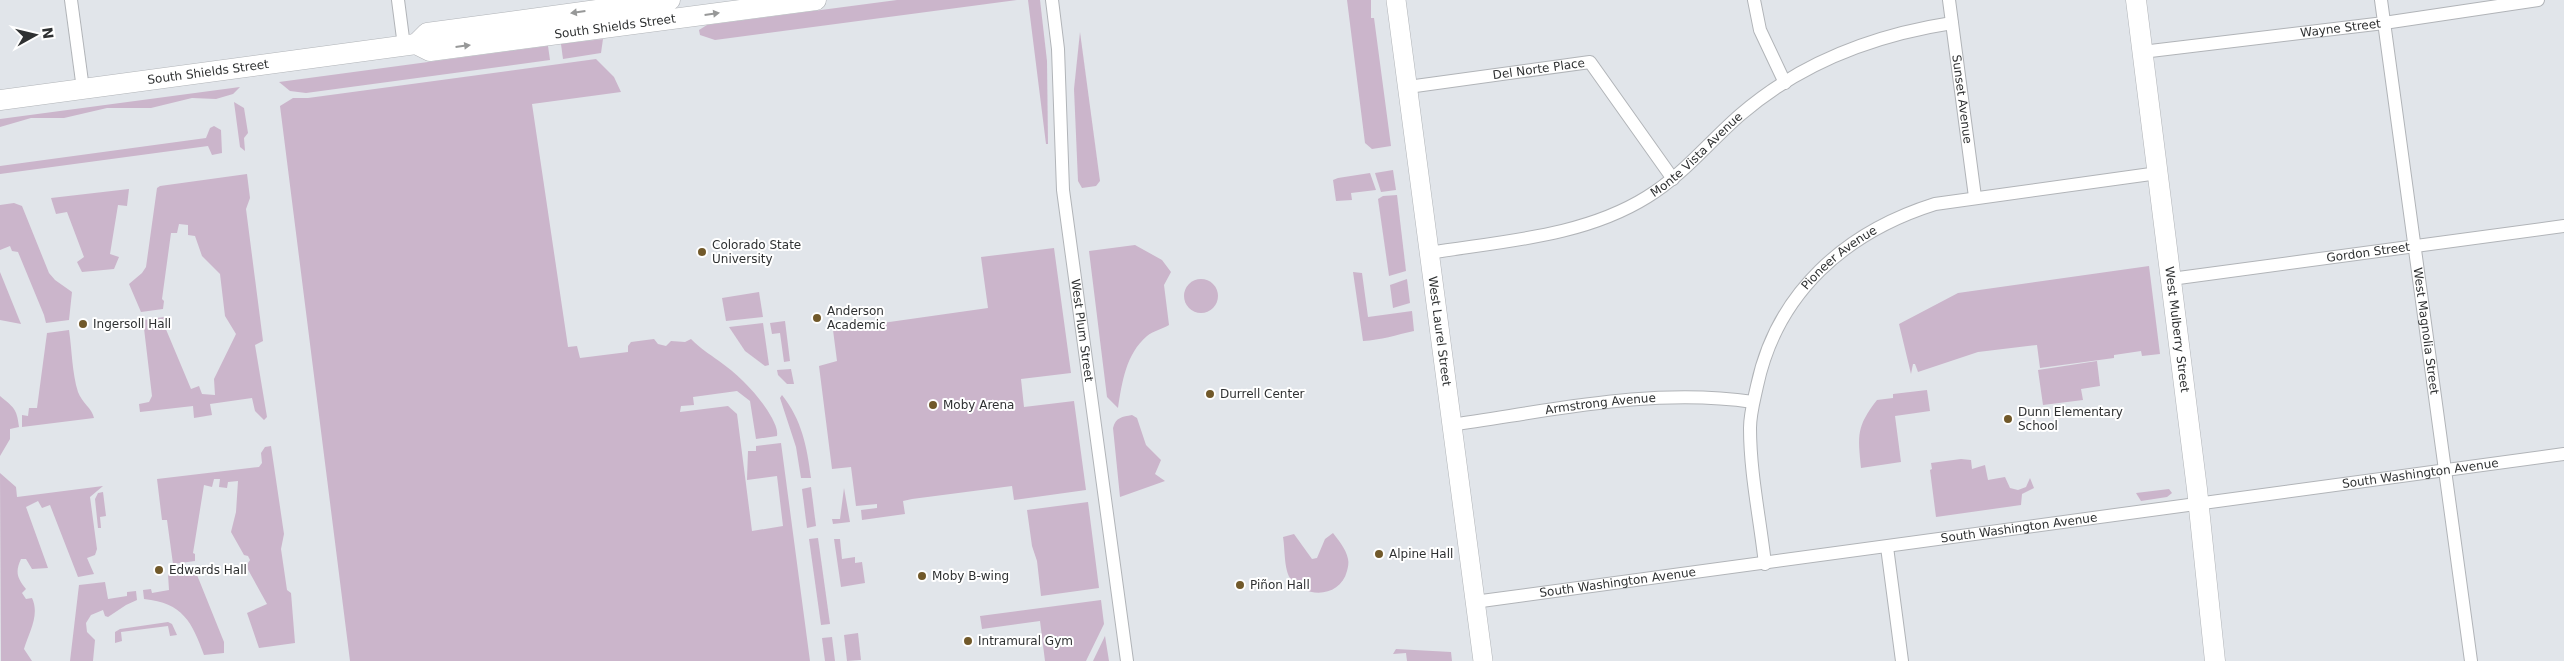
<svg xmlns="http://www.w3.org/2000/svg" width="2564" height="661" font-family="'DejaVu Sans',sans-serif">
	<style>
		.green { fill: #cbb5cb }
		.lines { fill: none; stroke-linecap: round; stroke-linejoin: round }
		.street-casing { stroke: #b1b4b8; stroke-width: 14 }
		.secondary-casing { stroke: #b1b4b8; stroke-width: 20 }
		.primary-casing { stroke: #b1b4b8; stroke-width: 21 }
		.street { stroke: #fff; stroke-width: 12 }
		.secondary { stroke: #fff; stroke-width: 19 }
		.primary { stroke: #fff; stroke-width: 20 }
		.oneway { fill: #979898 }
		.poi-dot { fill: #71592a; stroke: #fff; stroke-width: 2 }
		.labels { text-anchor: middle; stroke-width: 4; stroke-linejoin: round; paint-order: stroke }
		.street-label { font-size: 12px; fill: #2f3132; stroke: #fff }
		.poi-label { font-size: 12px; fill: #2f3132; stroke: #fff; text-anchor: start }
	</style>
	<rect width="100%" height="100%" fill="#e1e5ea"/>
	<g class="green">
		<path d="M897 0H1017L715 40 700 35 699 30 707 25Z"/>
		<path d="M1028 0H1040L1047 61 1048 144H1046Z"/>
		<path d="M1347 0H1371V18H1374L1391 146 1372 149 1365 143Z"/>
		<path d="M1080 32 1100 181 1096 186 1082 188 1078 181 1074 89Z"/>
		<path d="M603 39 601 53 563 59 561 44Z"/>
		<path d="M548 46 550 60 306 93 290 91 279 82Z"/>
		<path d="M596 59 614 77 621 92 532 104 568 347 577 346 580 358 628 352V346L631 342 654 339 658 344 666 346 671 341 685 342 691 339C701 349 708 353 719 361 740 376 759 395 772 418 775 424 778 430 777 436L756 439 750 401 737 391 693 397 694 405 681 406 680 412 728 406 737 414 752 531 783 526 777 476 747 480 748 451H756V446L781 443 810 661H350L280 106 293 98H308Z"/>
		<path d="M240 87 233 94 216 99 192 98 151 108H107L64 118H31L0 127V119Z"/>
		<path d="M234 102 244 108 248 133 244 138 245 151 240 147Z"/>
		<path d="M214 126 221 130 222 153 212 155 208 146 0 174V166L206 138 210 128Z"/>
		<path d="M1393 170 1396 190 1381 192 1375 173Z"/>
		<path d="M1370 173 1376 190 1351 193 1352 200 1336 201 1333 180 1338 178Z"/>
		<path d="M247 174 250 198 246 209 263 341 255 345 267 417 264 420 255 411 252 398 210 404 212 415 194 418 193 406 140 412 139 404 149 402 152 396 143 320 164 317 167 324 165 327 191 389 199 386 202 394 215 395 214 379 236 334 225 316 220 274 202 256 195 236 188 235V225L179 224 177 233H171L162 299 164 301 163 309 141 312 129 284 142 273 146 267 157 188 160 186Z"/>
		<path d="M129 189 127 206 118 205 110 254 119 257 114 269 82 272 77 262 84 257 67 212 56 214 51 198Z"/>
		<path d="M1397 195 1406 271 1389 276 1378 199 1383 196Z"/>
		<path d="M14 203 22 206 49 273 55 280 72 292 69 320 46 323 44 315 18 252 12 251 10 246 0 250V205Z"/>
		<path d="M1135 245 1162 260 1171 272 1164 285 1169 325C1162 329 1153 331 1147 336 1126 354 1122 382 1118 408L1107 397 1089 251Z"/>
		<path d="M1054 248 1071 373 1021 379 1024 407 1074 401 1086 490 1014 500 1012 486 912 499 903 501 905 514 862 520 861 510 877 508V504L856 506 851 467 832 469 819 366 837 361 833 330 988 308 981 257Z"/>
		<path d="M2149 266 2160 354 2142 356 2141 351 2114 355V358L2040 368 2037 345 1978 352 1918 372 1915 364H1913L1911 374 1899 324 1958 293Z"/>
		<path d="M0 272 21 324 0 320Z"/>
		<path d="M1353 272 1362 273 1368 317 1412 311 1414 331C1396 335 1381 340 1363 341Z"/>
		<circle cx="1201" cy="296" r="17"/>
		<path d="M1407 279 1410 303 1393 308 1390 285Z"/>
		<path d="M759 292 763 317 726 321 722 298Z"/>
		<path d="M785 321 790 361 784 362 780 333 772 334 770 323Z"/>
		<path d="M763 323 769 365 765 366 745 351 729 327Z"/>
		<path d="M69 330C72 350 72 373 78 392 82 403 92 408 94 418L22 427V415L28 416 29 408H37L47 333Z"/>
		<path d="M2097 361 2100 386 2081 389 2083 400 2043 405 2038 370Z"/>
		<path d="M791 369 794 384H787L778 375 777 370Z"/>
		<path d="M1927 390 1930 411 1895 416 1901 462 1861 468C1858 435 1856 427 1877 400L1893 398V394Z"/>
		<path d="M782 395C802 420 807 447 811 478H801L796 447 780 398Z"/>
		<path d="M0 396C13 407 17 408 19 427L10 429V439L0 456Z"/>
		<path d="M1132 415 1137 418 1146 445 1161 460 1155 474 1165 481 1120 497 1113 428C1116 417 1122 417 1132 415Z"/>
		<path d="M271 446 284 534 281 549 287 590 291 593 295 643 259 648 247 613 267 604 246 566 250 560 248 556 244 555 231 532 236 512 238 481 228 482 227 488 219 487 220 479H214L212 487 204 485 193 553 195 554V561L173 564 167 520H162L157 479 259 467 262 463 261 453 265 447Z"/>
		<path d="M1961 459 1971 460 1972 469 1985 465 1988 480 2005 477 2010 488 2018 490 2026 487 2030 478 2034 488 2022 494 2021 505 1936 517 1930 470 1932 469 1931 463Z"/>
		<path d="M0 473 16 487 17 497 103 486 90 497 97 549 95 555 87 558 94 574 78 577 50 505 42 508 38 501 26 507 48 568 32 569 26 559H21C15 572 17 578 26 589L22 593 26 599 32 598C40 615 29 632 24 649L32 661H1Z"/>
		<path d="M811 487 816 526 807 528 802 489Z"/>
		<path d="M844 488 850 522 833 524 832 519H840Z"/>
		<path d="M2169 489 2172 493 2167 497 2141 501 2136 493Z"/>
		<path d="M103 492 106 516 100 517 101 528H98L95 499 98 493Z"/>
		<path d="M1088 502 1099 588 1041 596 1037 561 1032 546 1027 510Z"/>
		<path d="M1333 533C1339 541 1346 549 1348 559 1349 563 1348 567 1347 571 1340 598 1305 599 1290 578 1284 569 1285 548 1283 537L1294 534 1312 559 1317 558 1325 539Z"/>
		<path d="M818 538 830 624 821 625 809 539Z"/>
		<path d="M834 539H840L842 559 855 557V563L862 562 865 583 841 587Z"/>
		<path d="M195 570 224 642V653L204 655C192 622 183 603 144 599L143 590 151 589 152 593 169 590 168 574Z"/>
		<path d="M105 582 108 599 127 596V592L136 591 137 600 126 605 108 617 105 616 103 610 91 615 86 623 87 632 95 640 93 661H70L79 585Z"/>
		<path d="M1101 600 1104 624 1086 661H1045L1040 621 982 629 980 616Z"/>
		<path d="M168 622 172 624 177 635 170 636 168 626 121 632 122 641 115 643V632L120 629Z"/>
		<path d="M858 633 861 660 847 661 844 635Z"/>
		<path d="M1105 636 1109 661H1093Z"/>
		<path d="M832 637 835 661H825L822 638Z"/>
		<path d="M1396 649 1451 652 1452 661H1407L1406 653 1393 654Z"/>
	</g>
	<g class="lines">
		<defs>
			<g id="street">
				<path d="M71 0 83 89"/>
				<path d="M398 0 404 46"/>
				<path id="s1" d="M1052 0 1058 49 1063 190 1127 661"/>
				<path d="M1754 0 1760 30 1785 83"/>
				<path id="s2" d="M1949 0 1975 197"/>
				<path id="s3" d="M2381 0 2471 661"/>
				<path id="s4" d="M2142 52 2384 23 2538 0"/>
				<path id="s5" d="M1408 87 1590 62 1673 179"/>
				<path id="s6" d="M1429 253C1502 241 1583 237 1647 197 1682 176 1709 142 1740 115 1800 63 1874 35 1952 23"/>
				<path id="s7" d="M2171 279 2564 226"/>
				<path id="s8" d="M1450 425C1550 411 1652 387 1753 402"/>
				<path d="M1887 547 1902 661"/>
				<path id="s9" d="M1765 564C1760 519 1750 473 1750 428 1750 414 1754 400 1757 386 1777 292 1846 232 1935 204L2158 173"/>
				<path id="s10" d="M1474 602 2564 454"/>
			</g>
			<g id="secondary">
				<path id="s11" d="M1396 0 1483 661"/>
			</g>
			<g id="primary">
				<path id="s12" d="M2136 0 2197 489 2215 661"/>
				<path d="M416 44 427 33 670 0"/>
				<path id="s13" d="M0 100 416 44 430 51 816 0"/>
			</g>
		</defs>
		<use href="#street" class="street-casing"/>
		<use href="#secondary" class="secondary-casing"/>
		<use href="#primary" class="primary-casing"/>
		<use href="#street" class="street"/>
		<use href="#secondary" class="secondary"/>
		<use href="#primary" class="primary"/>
	</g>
	<defs><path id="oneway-solid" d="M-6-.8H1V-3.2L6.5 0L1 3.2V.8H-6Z" transform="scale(1.25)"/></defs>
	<g class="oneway">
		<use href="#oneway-solid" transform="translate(578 12) rotate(172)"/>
		<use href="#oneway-solid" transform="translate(712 14) rotate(-8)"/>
		<use href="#oneway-solid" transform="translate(463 46) rotate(-7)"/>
	</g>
	<g class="poi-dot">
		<circle cx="702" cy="252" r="5"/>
		<circle cx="817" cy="318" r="5"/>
		<circle cx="83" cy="324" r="5"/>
		<circle cx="1210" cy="394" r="5"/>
		<circle cx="933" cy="405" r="5"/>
		<circle cx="2008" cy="419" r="5"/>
		<circle cx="1379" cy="554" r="5"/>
		<circle cx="159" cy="570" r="5"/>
		<circle cx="922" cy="576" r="5"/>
		<circle cx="1240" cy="585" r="5"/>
		<circle cx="968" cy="641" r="5"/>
	</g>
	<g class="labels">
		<g class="street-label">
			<text dy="4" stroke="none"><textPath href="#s13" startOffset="622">South Shields Street</textPath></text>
			<text dy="4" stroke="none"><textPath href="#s4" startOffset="200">Wayne Street</textPath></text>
			<text dy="4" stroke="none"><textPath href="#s5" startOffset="132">Del Norte Place</textPath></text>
			<text dy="4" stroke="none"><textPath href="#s13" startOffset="210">South Shields Street</textPath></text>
			<text dy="4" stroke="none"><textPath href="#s2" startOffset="100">Sunset Avenue</textPath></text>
			<text dy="4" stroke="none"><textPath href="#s6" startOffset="292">Monte Vista Avenue</textPath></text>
			<text dy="4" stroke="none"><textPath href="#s7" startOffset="199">Gordon Street</textPath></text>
			<text dy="4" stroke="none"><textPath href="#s9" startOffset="336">Pioneer Avenue</textPath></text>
			<text dy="4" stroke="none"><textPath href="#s12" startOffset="332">West Mulberry Street</textPath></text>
			<text dy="4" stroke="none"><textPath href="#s1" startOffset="332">West Plum Street</textPath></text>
			<text dy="4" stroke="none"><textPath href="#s11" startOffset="334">West Laurel Street</textPath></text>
			<text dy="4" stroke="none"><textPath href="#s3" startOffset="334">West Magnolia Street</textPath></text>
			<text dy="4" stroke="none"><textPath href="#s8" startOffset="152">Armstrong Avenue</textPath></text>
			<text dy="4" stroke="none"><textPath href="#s10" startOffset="955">South Washington Avenue</textPath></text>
			<text dy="4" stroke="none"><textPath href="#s10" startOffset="550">South Washington Avenue</textPath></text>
			<text dy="4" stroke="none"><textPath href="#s10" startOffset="145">South Washington Avenue</textPath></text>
		</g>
		<g class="poi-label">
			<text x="712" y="249">Colorado State<tspan x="712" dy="14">University</tspan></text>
			<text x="827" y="315">Anderson<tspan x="827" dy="14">Academic</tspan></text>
			<text x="93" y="328">Ingersoll Hall</text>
			<text x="1220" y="398">Durrell Center</text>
			<text x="943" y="409">Moby Arena</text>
			<text x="2018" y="416">Dunn Elementary<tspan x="2018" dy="14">School</tspan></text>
			<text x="1389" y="558">Alpine Hall</text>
			<text x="169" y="574">Edwards Hall</text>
			<text x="932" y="580">Moby B-wing</text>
			<text x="1250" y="589">Piñon Hall</text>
			<text x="978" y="645">Intramural Gym</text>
		</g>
	</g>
	<g transform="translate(35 35) rotate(82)" stroke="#ffffff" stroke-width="4" paint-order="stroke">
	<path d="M0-4L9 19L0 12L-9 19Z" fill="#2f3132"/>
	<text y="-8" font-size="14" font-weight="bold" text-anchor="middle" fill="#2f3132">N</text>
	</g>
</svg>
